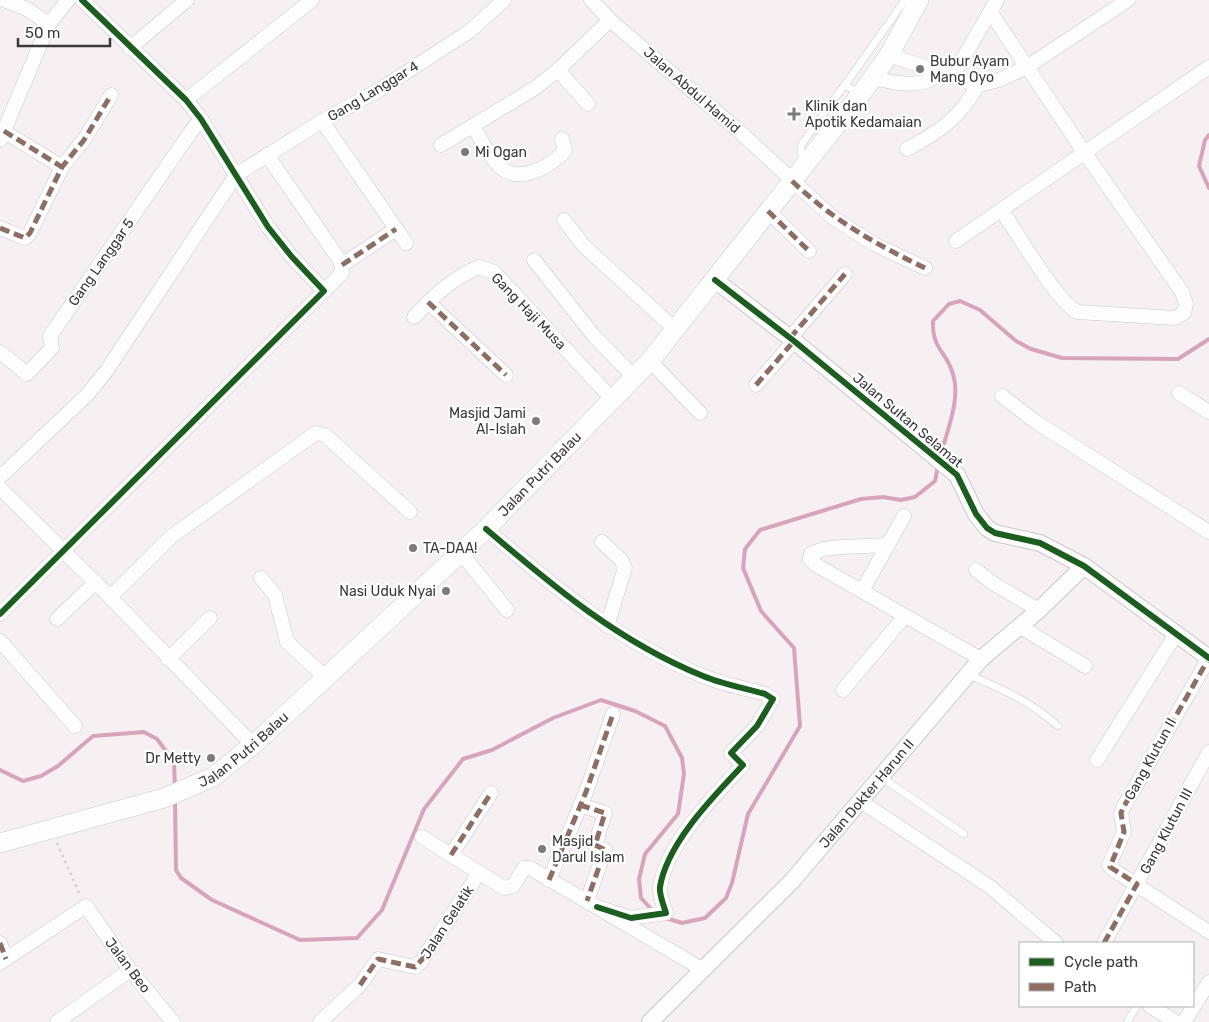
<svg xmlns="http://www.w3.org/2000/svg" width="1209" height="1022" font-family="Rubik,sans-serif">
	<style>
		.lines { fill: none; stroke-linecap: round; stroke-linejoin: round }
		.stream { stroke: #d7a4bc; stroke-width: 4 }
		.service-casing { stroke: #ccc7ca; stroke-width: 8 }
		.minor-casing { stroke: #ccc7ca; stroke-width: 15 }
		.tertiary-casing { stroke: #ccc7ca; stroke-width: 18 }
		.secondary-casing { stroke: #ccc7ca; stroke-width: 20 }
		.path { stroke: #d2d0d1; stroke-width: 2.5; stroke-dasharray: 2.5 4; stroke-linecap: butt }
		.service { stroke: #fefdfd; stroke-width: 7 }
		.minor { stroke: #fefdfd; stroke-width: 14 }
		.tertiary { stroke: #fefdfd; stroke-width: 16 }
		.secondary { stroke: #fefdfd; stroke-width: 19 }
		.quiet { stroke: #8d6e63; stroke-width: 5; stroke-dasharray: 10 5; stroke-linecap: butt }
		.cycleway-casing { stroke: #fff; stroke-width: 9 }
		.cycleway { stroke: #1b5e20; stroke-width: 6 }
		.poi-dot { fill: #7d787b; stroke: #fff; stroke-width: 2 }
		.labels { text-anchor: middle; stroke-width: 4.5; stroke-linejoin: round; paint-order: stroke }
		.poi-label { font-size: 14px; fill: #3c383a; stroke: #fff; text-anchor: start }
		.street-label { font-size: 14px; fill: #3c383a; stroke: #fff }
	</style>
	<rect width="100%" height="100%" fill="#f6f0f3"/>
	<g class="lines">
		<g class="stream">
			<path d="M1209 135 1205 140 1199 166 1209 188"/>
			<path d="M940 457C947 431 961 399 953 374 946 350 932 350 933 321L949 304 960 301 980 310 1016 341 1031 349 1062 358 1178 359 1209 339"/>
			<path d="M0 770 23 781 41 776 58 766 93 736 144 732 157 739 174 762 175 788"/>
			<path d="M175 800 176 870 181 878 212 900 300 940 357 938 382 910 424 809 463 759 492 750 553 718 601 700 635 711 665 726 682 758 684 774 678 814 645 854 639 879 641 898 653 911"/>
			<path d="M666 918 682 923 705 918 726 898 732 883 748 814 800 726 794 648 761 611 743 568 745 549 760 530 861 499 883 497 901 500 915 497 935 481 938 466"/>
		</g>
		<defs>
			<g id="service">
				<path d="M845 85 905 0"/>
				<path d="M806 160 801 154V145L843 87 845 85 860 94"/>
				<path d="M967 674C1000 688 1030 701 1058 726"/>
				<path d="M881 777 964 834"/>
				<path d="M1127 1022 1137 1006"/>
			</g>
			<g id="minor">
				<path d="M4 0 27 9 49 24"/>
				<path d="M591 0 610 20 740 132 832 217 874 244 925 268"/>
				<path d="M991 13 1084 152 1182 292 1186 304 1184 313 1175 318 1077 312C1055 299 1018 234 1002 211"/>
				<path d="M130 48 187 0"/>
				<path d="M889 55 978 85 999 80 1027 67 1128 0"/>
				<path d="M558 70 588 104"/>
				<path d="M952 77 997 0"/>
				<path d="M873 78C897 83 920 90 941 73"/>
				<path d="M186 100 312 0"/>
				<path d="M322 121 406 243"/>
				<path d="M473 126C481 139 488 156 499 166 520 185 549 167 565 151L562 139"/>
				<path d="M0 129 62 167"/>
				<path d="M0 140 49 24 68 0"/>
				<path d="M441 145 535 88 558 70 610 20"/>
				<path d="M907 149C939 132 960 118 978 85"/>
				<path d="M267 155 341 262 342 273 324 291"/>
				<path d="M768 211 809 251"/>
				<path d="M564 220 584 246 676 330"/>
				<path d="M0 228 25 238 30 233 62 167 84 140 111 95"/>
				<path d="M956 241 1209 67"/>
				<path d="M534 260 594 336 634 377"/>
				<path d="M342 265 396 229"/>
				<path d="M428 302 506 375"/>
				<path d="M414 317C433 297 452 278 479 267L494 272 613 400"/>
				<path d="M790 338 845 274"/>
				<path d="M0 352 27 374 52 348 50 336 190 133 201 119"/>
				<path d="M650 361 700 413"/>
				<path d="M756 385 794 341"/>
				<path d="M1179 393 1209 412"/>
				<path d="M1002 396 1036 422 1209 532"/>
				<path d="M0 477 87 395 107 370 236 175 322 121 379 90 470 31 504 0"/>
				<path d="M0 488 110 597 253 745"/>
				<path d="M486 529C554 587 619 642 703 676 722 684 744 688 765 694L773 699 757 726 731 753 743 765C714 796 667 843 660 887 659 895 664 906 666 913L631 918 597 907"/>
				<path d="M602 542 621 560 625 568 607 626"/>
				<path d="M888 545 841 547 823 549 811 554 810 559 816 565 981 659"/>
				<path d="M461 553 507 610"/>
				<path d="M976 570 994 584 1039 610"/>
				<path d="M261 578 275 595 287 642 324 676"/>
				<path d="M862 591 904 516"/>
				<path d="M110 597 172 536 316 433 325 435 410 512"/>
				<path d="M0 614 324 291 292 257 268 227 201 119 186 100 82 0"/>
				<path d="M57 619 96 582"/>
				<path d="M1019 626 1085 666"/>
				<path d="M0 641 75 726"/>
				<path d="M1209 658 1123 808 1121 813 1124 832 1109 865 1112 869 1209 932"/>
				<path d="M168 659 210 618"/>
				<path d="M843 690 905 616"/>
				<path d="M1097 760 1176 634"/>
				<path d="M860 801 989 886 1056 943"/>
				<path d="M580 805 605 813 595 845 605 850 587 901"/>
				<path d="M422 837 504 888 513 886 524 868H530L702 969"/>
				<path d="M451 855 491 793"/>
				<path d="M549 880 586 792 613 714"/>
				<path d="M0 943 6 959"/>
				<path d="M1104 943 1209 752"/>
				<path d="M0 963 86 906 130 970 173 1022"/>
				<path d="M1150 1006 1176 1022"/>
				<path d="M57 1022 130 970"/>
				<path d="M320 1022 360 985 378 959 415 967 421 962 479 873"/>
				<path d="M1184 1022 1209 982"/>
			</g>
			<g id="tertiary">
				<path d="M715 280 794 341 957 475 976 514 987 528 995 533 1040 543 1084 566 1209 658"/>
				<path id="s1" d="M650 1022 792 881 981 659 1039 610 1084 566"/>
			</g>
			<g id="secondary">
				<path id="s2" d="M0 843 164 798 213 777 253 745 486 529 650 361 861 94 889 55 919 0"/>
			</g>
		</defs>
		<use href="#service" class="service-casing"/>
		<use href="#minor" class="minor-casing"/>
		<use href="#tertiary" class="tertiary-casing"/>
		<use href="#secondary" class="secondary-casing"/>
		<path class="path" d="M57 843 80 895"/>
		<use href="#service" class="service"/>
		<use href="#minor" class="minor"/>
		<use href="#tertiary" class="tertiary"/>
		<use href="#secondary" class="secondary"/>
		<g class="quiet">
			<path d="M4 131 62 167"/>
			<path d="M792 181C833 220 875 244 925 268"/>
			<path d="M768 211 809 251"/>
			<path d="M0 228 25 238 30 233 62 167 84 140 111 95"/>
			<path d="M342 265 396 229"/>
			<path d="M428 302 506 375"/>
			<path d="M790 338 845 274"/>
			<path d="M756 385 794 341"/>
			<path d="M580 805 605 813 595 845 605 850 587 901"/>
			<path d="M451 855 491 793"/>
			<path d="M549 880 586 792 613 714"/>
			<path d="M0 943 6 959"/>
			<path d="M1104 943 1137 884 1110 867 1124 832 1121 813 1123 808 1209 658"/>
			<path d="M360 985 378 959 415 967 428 953"/>
		</g>
		<defs>
			<g id="cycleway">
				<path d="M715 280 794 341 957 475 976 514 987 528 995 533 1040 543 1084 566 1209 658"/>
				<path d="M486 529C554 587 619 642 703 676 722 684 744 688 765 694L773 699 757 726 731 753 743 765C714 796 667 843 660 887 659 895 664 906 666 913L631 918 597 907"/>
				<path d="M0 614 324 291 292 257 268 227 201 119 186 100 82 0"/>
			</g>
		</defs>
		<use href="#cycleway" class="cycleway-casing"/>
		<use href="#cycleway" class="cycleway"/>
	</g>
	<g class="poi-dot">
		<circle cx="920" cy="69" r="5"/>
		<path d="M791.5 106.5h5v5h5v5h-5v5h-5v-5h-5v-5h5z"/>
		<circle cx="465" cy="152" r="5"/>
		<circle cx="536" cy="421" r="5"/>
		<circle cx="413" cy="548" r="5"/>
		<circle cx="446" cy="591" r="5"/>
		<circle cx="211" cy="758" r="5"/>
		<circle cx="542" cy="849" r="5"/>
	</g>
	<g class="labels">
		<g class="poi-label">
			<text x="930" y="66">Bubur Ayam<tspan x="930" dy="16">Mang Oyo</tspan></text>
			<text x="805" y="111">Klinik dan<tspan x="805" dy="16">Apotik Kedamaian</tspan></text>
			<text x="475" y="157">Mi Ogan</text>
			<text x="526" y="418" text-anchor="end">Masjid Jami<tspan x="526" dy="16">Al-Islah</tspan></text>
			<text x="423" y="553">TA-DAA!</text>
			<text x="436" y="596" text-anchor="end">Nasi Uduk Nyai</text>
			<text x="201" y="763" text-anchor="end">Dr Metty</text>
			<text x="552" y="846">Masjid<tspan x="552" dy="16">Darul Islam</tspan></text>
		</g>
		<g class="street-label">
			<text transform="translate(692 90) rotate(41)" y="5">Jalan Abdul Hamid</text>
			<text transform="translate(373 91) rotate(-31)" y="5">Gang Langgar 4</text>
			<text transform="translate(101 262) rotate(-55)" y="5">Gang Langgar 5</text>
			<text transform="translate(529 311) rotate(46)" y="5">Gang Haji Musa</text>
			<text transform="translate(908 420) rotate(40)" y="5">Jalan Sultan Selamat</text>
			<text dy="5" stroke="none"><textPath href="#s2" startOffset="669">Jalan Putri Balau</textPath></text>
			<text dy="5" stroke="none"><textPath href="#s2" startOffset="264">Jalan Putri Balau</textPath></text>
			<text transform="translate(1150 759) rotate(-61)" y="5">Gang Klutun II</text>
			<text dy="5" stroke="none"><textPath href="#s1" startOffset="315">Jalan Dokter Harun II</textPath></text>
			<text transform="translate(1166 831) rotate(-62)" y="5">Gang Klutun III</text>
			<text transform="translate(447 922) rotate(-57)" y="5">Jalan Gelatik</text>
			<text transform="translate(128 965) rotate(53)" y="5">Jalan Beo</text>
		</g>
	</g>
	<rect x="1019" y="942" width="175" height="65" fill="#ffffff" stroke="#b1afb0"/>
	<rect x="1029" y="958" width="25" height="8" fill="#1b5e20" stroke="#b1afb0"/>
	<text x="1064" y="967" font-size="15" fill="#3c383a">Cycle path</text>
	<rect x="1029" y="983" width="25" height="8" fill="#8d6e63" stroke="#b1afb0"/>
	<text x="1064" y="992" font-size="15" fill="#3c383a">Path</text>
	<path d="M18 38v8h92v-8" fill="none" stroke="#3c383a" stroke-width="2.5"/>
	<text x="25" y="38" font-size="15" fill="#3c383a" stroke="#ffffff" stroke-width="4" paint-order="stroke">50 m</text>
</svg>
